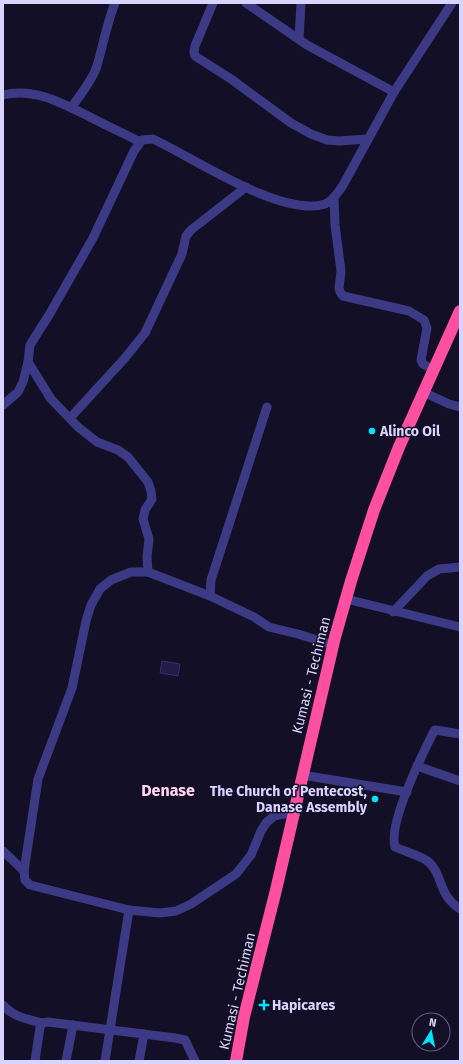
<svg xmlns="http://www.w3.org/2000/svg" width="463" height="1064" font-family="'Fira Sans',sans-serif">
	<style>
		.building { fill: #241b47; stroke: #3b2d73 }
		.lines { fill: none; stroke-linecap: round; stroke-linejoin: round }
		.minor { stroke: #3d3a85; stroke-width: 9 }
		.highway { stroke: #ff4fa3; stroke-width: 12 }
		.poi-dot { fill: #00e5ff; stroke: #130f26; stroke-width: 1.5 }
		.labels { text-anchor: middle; stroke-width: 3; stroke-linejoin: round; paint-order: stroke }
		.poi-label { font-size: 14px; font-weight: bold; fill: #d9d4ff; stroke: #130f26; text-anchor: start }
		.street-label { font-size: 14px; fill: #d9d4ff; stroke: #130f26 }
		.quarter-label { font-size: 16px; font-weight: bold; fill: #ffd6f0; stroke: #130f26 }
	</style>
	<rect width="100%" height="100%" fill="#130f26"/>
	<path class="building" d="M162 661 180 664 178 676 160 673Z"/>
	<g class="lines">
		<g class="minor">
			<path d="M213 3 195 46 194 52 195 56 231 79 291 123 311 134 327 140 339 141 367 139"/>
			<path d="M246 3 307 45 394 92"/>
			<path d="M299 39 301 3"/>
			<path d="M3 95C33 87 62 103 88 116 105 125 123 133 140 142"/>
			<path d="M71 108C80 95 92 81 97 66 103 45 107 23 115 3"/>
			<path d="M334 199 335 225 341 271 339 288 340 292 343 296 409 311 424 320 427 328 421 360 423 364 433 369"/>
			<path d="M28 362 51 399 78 427 97 442 118 450 128 457 148 482 151 491 152 499 145 510 143 519 149 539 147 557 148 572"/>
			<path d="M423 392 449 404 460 407"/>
			<path d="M3 405 18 392 23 382 28 362 30 345 49 315 93 238 134 151 142 140 153 139C194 158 282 218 325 204 333 201 337 193 342 187L394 92 452 3"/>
			<path d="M70 418 125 358 145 333 182 254 186 236 191 230 246 187"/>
			<path d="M210 596 211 580 267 407"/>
			<path d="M346 599 460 627"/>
			<path d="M393 612 427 576 439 569 460 567"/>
			<path d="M460 734 435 730 433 733C422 755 388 824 395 847 404 851 418 855 426 860 438 868 439 882 445 893 448 899 454 905 460 909"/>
			<path d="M417 766 460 781"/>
			<path d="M302 775 407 792"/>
			<path d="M294 812 274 816 266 823 261 831 251 855 236 874 191 904 176 911 160 913 129 910 30 885 25 880 24 871 38 779 72 688 86 621 91 605 100 589 111 580 131 572H148L210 596 254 617 269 627 298 634 333 645"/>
			<path d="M3 851 24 871"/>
			<path d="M3 1005C13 1017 27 1019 42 1023"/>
			<path d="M35 1061 40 1027 42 1023 48 1022 175 1038 185 1040 195 1061"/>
			<path d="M66 1061 73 1025"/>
			<path d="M105 1061 129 910"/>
			<path d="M139 1061 144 1034"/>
		</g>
		<path class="highway" d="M236 1061 244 1017 276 890 335 637 351 581 374 510 399 447 460 311"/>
	</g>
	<g class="poi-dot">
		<circle cx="372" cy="431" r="4"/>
		<circle cx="375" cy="799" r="4"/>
		<path d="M262 999h4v4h4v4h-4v4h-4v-4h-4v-4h4z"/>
	</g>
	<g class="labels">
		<g class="poi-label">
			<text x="380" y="436">Alinco Oil</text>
			<text x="367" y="796" text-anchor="end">The Church of Pentecost,<tspan x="367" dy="16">Danase Assembly</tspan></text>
			<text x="272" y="1010">Hapicares</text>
		</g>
		<g class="street-label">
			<text transform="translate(311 675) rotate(-76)" y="5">Kumasi - Techiman</text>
			<text transform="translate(237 991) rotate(-77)" y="5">Kumasi - Techiman</text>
		</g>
		<g class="quarter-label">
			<text x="168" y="796">Denase</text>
		</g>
	</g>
	<rect width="463" height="1064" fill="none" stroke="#d9d4ff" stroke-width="8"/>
	<g transform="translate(431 1032) rotate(10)"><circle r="19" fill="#130f26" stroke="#625e7d"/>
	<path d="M0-3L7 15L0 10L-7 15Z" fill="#00e5ff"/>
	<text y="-6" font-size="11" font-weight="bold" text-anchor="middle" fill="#d9d4ff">N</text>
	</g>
</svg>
